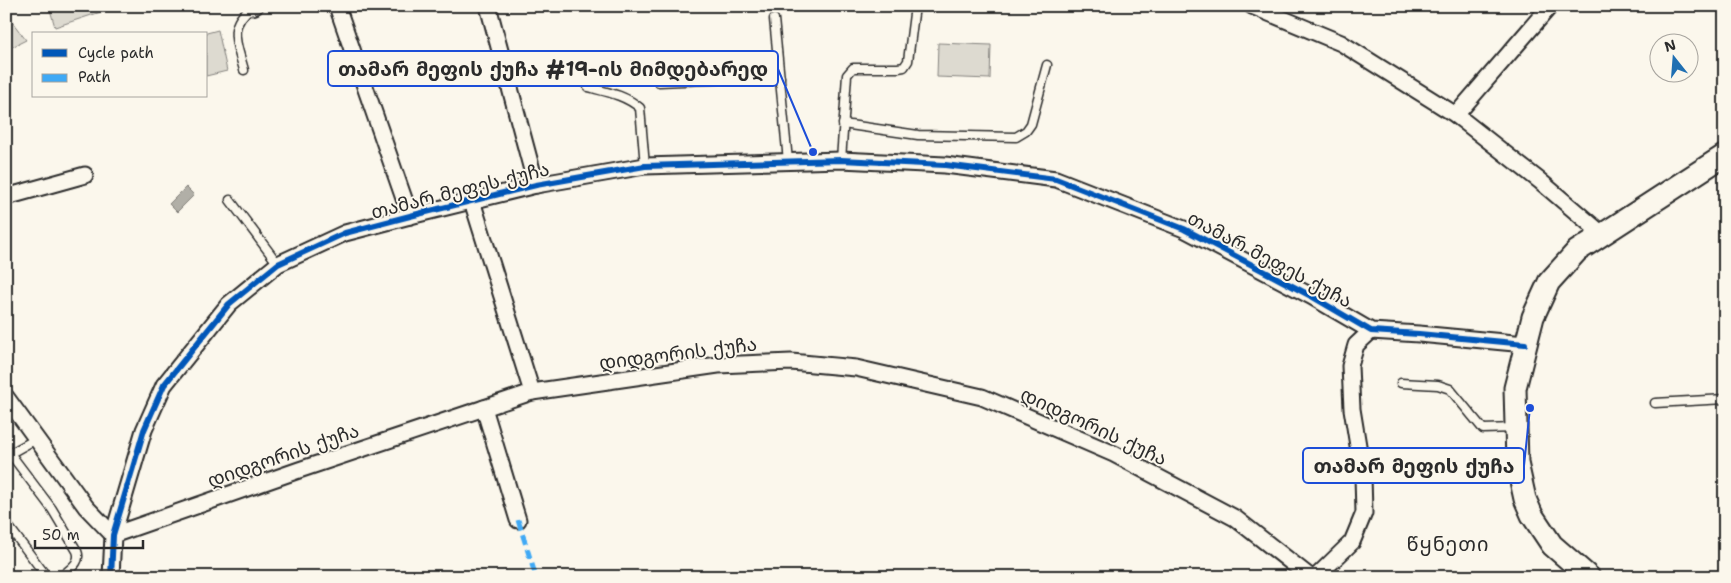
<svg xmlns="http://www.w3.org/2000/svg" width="1731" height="583" font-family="'Shantell Sans','Noto Sans Georgian',sans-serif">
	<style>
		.green { fill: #dddad0; stroke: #84827e }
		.water { fill: #b1afa7; stroke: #7b7a75 }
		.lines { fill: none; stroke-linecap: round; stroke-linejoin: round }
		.lane-casing { stroke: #2b2b2b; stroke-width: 11 }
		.street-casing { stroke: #2b2b2b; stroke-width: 19 }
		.secondary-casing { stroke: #2b2b2b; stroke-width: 25 }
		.lane { stroke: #fbf7ec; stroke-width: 8 }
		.street { stroke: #fbf7ec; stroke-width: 15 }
		.secondary { stroke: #fbf7ec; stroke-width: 21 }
		.quiet { stroke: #3fa9f5; stroke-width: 5; stroke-dasharray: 10 5; stroke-linecap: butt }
		.cycleway-casing { stroke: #fbf7ec; stroke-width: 9 }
		.cycleway { stroke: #0057b8; stroke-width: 6 }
		.labels { text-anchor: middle; stroke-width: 4; stroke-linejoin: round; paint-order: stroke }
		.street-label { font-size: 19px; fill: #2b2b2b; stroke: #fbf7ec }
		.neighbourhood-label { font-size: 20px; letter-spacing: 1px; fill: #2b2b2b; stroke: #fbf7ec }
		.leader { fill: none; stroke: #1d4ed8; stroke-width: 2 }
		.callout-dot { fill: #1d4ed8; stroke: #fbf7ec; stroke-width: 2 }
		.callout { fill: #fbf7ec; stroke: #1d4ed8; stroke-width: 2 }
		.callout-label { font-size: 20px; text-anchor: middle; font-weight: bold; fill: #2b2b2b }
	</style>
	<rect width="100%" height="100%" fill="#fbf7ec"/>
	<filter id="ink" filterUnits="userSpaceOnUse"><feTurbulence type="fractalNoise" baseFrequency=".02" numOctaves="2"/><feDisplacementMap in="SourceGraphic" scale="10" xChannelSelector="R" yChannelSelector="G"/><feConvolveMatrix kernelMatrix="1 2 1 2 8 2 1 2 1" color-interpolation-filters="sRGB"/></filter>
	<g filter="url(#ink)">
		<g class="green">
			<path d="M49 6H116V7L55 27Z"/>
			<path d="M6 14 26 40 6 50Z"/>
			<path d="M218 30 227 71 206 76V34H203Z"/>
			<path d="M938 43 991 45 990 79 937 77Z"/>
		</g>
		<path class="water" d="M186 187 194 195 177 212 169 204Z"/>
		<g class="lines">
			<defs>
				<g id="lane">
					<path d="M774 19 788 161"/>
					<path d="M244 70C237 44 226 26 252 7"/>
					<path d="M659 82 780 77"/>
					<path d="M588 87C607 92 625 95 640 108L645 166"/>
					<path d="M843 124 918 135 1016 137 1026 131 1031 124 1047 65"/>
					<path d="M841 160 847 75 853 68H898L904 67 908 61 915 6"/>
					<path d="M230 200 278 264"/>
					<path d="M1401 383 1438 385 1450 389 1483 429 1515 428"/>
					<path d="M1655 403 1725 399"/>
					<path d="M6 448 52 509 77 551C82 563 69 569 61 577"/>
					<path d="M6 459 11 453 36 439"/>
					<path d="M6 523 47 577"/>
				</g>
				<g id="street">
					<path d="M337 6 410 216"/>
					<path d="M488 6 536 185"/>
					<path d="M1252 6 1341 43 1456 115 1540 181 1602 234"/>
					<path d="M252 7 255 6"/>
					<path d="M1456 115 1550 6"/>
					<path d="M6 197 85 175"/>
					<path d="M472 201 532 392"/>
					<path d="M6 397 86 507 113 535 299 470 532 392 718 365 791 362 856 368 982 397 1114 454 1235 518 1310 577"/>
					<path d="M484 408 518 520"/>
					<path d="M111 577 113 535 144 430 164 385 229 304 278 264 345 233 410 216 536 185 645 166 841 160 945 165 1056 179 1184 229 1311 296 1371 331 1419 334 1525 344"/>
					<path d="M1316 577 1352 542 1364 513 1363 476 1352 409 1350 366 1356 345 1371 331"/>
				</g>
				<path id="secondary" d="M1589 577 1552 545 1532 515 1525 499 1517 463 1515 388 1533 317 1549 282 1577 251 1725 155"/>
			</defs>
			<use href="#lane" class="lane-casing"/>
			<use href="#street" class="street-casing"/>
			<use href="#secondary" class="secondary-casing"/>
			<use href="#lane" class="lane"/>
			<use href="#street" class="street"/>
			<use href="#secondary" class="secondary"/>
			<path class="quiet" d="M518 520 536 577"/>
			<defs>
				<path id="cycleway" d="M111 577 113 535 144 430 164 385 229 304 278 264 345 233 410 216 536 185 645 166 841 160 945 165 1056 179 1184 229 1311 296 1371 331 1419 334 1525 344"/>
			</defs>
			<use href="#cycleway" class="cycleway-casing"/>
			<use href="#cycleway" class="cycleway"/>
		</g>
	</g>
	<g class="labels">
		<g class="street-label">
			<text transform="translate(460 190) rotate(-14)" y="7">თამარ მეფეს ქუჩა</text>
			<text transform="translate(1270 259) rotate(28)" y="7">თამარ მეფეს ქუჩა</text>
			<text transform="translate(678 353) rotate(-7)" y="7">დიდგორის ქუჩა</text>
			<text transform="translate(1094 426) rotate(25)" y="7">დიდგორის ქუჩა</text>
			<text transform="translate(283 455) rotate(-19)" y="7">დიდგორის ქუჩა</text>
		</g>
		<g class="neighbourhood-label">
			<text x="1448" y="551">წყნეთი</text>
		</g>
	</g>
	<path class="leader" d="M813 152L778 69M1530 408L1524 466"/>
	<g class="callout-dot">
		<circle cx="813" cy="152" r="5"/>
		<circle cx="1530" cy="408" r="5"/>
	</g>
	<g class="callout">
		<rect x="328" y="51" width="450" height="35" rx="5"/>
		<rect x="1303" y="448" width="221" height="35" rx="5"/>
	</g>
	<g class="callout-label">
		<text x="553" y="76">თამარ მეფის ქუჩა #19-ის მიმდებარედ</text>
		<text x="1414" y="473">თამარ მეფის ქუჩა</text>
	</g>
	<rect width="1731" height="583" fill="none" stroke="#fbf7ec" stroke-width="25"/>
	<rect x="12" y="12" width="1706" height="558" fill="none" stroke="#2b2b2b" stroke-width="2" filter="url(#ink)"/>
	<rect x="32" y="32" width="175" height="65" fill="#fbf7ec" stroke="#a8a59f"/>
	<rect x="42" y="49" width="25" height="8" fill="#0057b8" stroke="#a8a59f"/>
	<text x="78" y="58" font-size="15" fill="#2b2b2b">Cycle path</text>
	<rect x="42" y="74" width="25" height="8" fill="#3fa9f5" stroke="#a8a59f"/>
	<text x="78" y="82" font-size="15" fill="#2b2b2b">Path</text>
	<g transform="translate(1674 58) rotate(343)"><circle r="24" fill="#fbf7ec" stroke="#a8a59f"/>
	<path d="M0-4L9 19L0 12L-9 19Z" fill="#1f6fb2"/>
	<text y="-8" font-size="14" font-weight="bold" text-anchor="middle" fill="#2b2b2b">N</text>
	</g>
	<path d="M35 540v8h108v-8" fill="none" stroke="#2b2b2b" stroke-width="2.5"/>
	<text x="42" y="540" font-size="15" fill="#2b2b2b" stroke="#fbf7ec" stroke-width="4" paint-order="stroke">50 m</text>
</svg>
